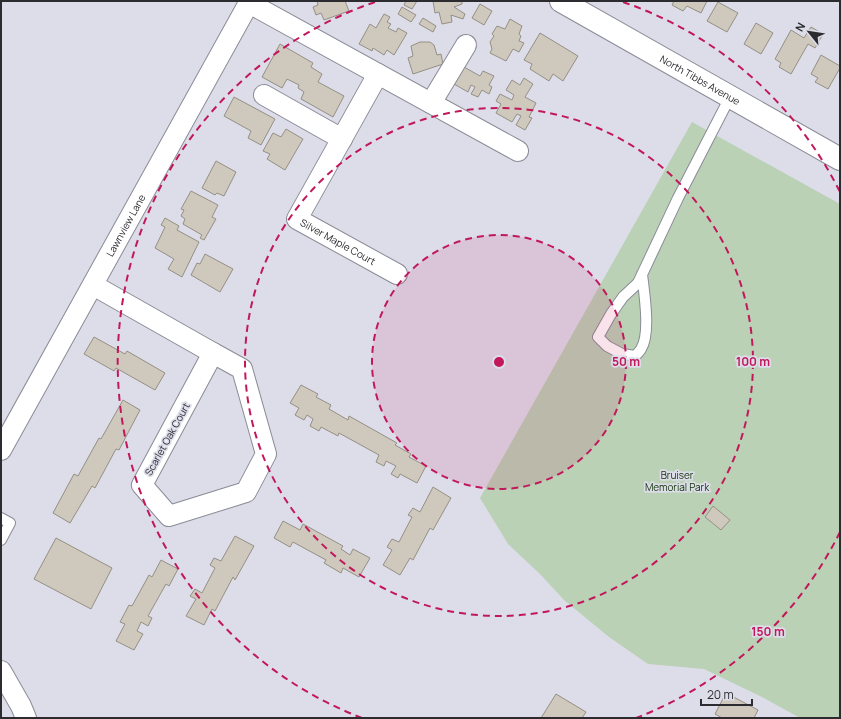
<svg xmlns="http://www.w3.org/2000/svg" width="841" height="719" font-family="Manrope,sans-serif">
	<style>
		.green { fill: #bad1b5 }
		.building { fill: #cec8bd; stroke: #958f85 }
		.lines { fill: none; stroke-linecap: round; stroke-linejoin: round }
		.lane-casing { stroke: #8a8b96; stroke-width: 12 }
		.street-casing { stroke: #8a8b96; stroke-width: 22 }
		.secondary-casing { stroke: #8a8b96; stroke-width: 24 }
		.lane { stroke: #fff; stroke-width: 10 }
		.street { stroke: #fff; stroke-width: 20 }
		.secondary { stroke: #fff; stroke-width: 22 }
		.ring { fill: none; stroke: #c2185b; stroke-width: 2; stroke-dasharray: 7 5 }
		.labels { text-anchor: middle; stroke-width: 3.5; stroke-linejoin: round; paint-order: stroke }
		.street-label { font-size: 10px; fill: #2b2b30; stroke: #dcdde9 }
		.park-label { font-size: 10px; fill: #0f3206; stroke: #dcdde9 }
		.centre { fill: #c2185b; stroke: #dcdde9; stroke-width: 2 }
		.ring-label { font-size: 12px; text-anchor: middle; font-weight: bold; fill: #c2185b; stroke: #dcdde9; stroke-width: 3.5; stroke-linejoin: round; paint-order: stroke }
	</style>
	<rect width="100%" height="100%" fill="#dcdde9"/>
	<path class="green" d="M692 122 840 204V718H800L762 697 704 669 648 664 609 637 564 600 540 574 508 544 480 498Z"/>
	<g class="building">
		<path d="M317 1H345L349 11 324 20 321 13 316 15 313 7 318 5Z"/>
		<path d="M406 1H417L412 9 404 5Z"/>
		<path d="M433 1H462V4L454 7 465 14 463 19 451 15 452 22 442 24 439 12 435 13Z"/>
		<path d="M674 1H707L701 13 687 6 683 11 672 5Z"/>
		<path d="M718 2 738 13 727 32 707 21Z"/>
		<path d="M480 4 492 11 484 25 472 18Z"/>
		<path d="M402 7 416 15 411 22 398 14Z"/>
		<path d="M384 14 390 17 387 22 391 24 388 28 396 32 398 28 407 33 394 55 387 50 384 55 373 48 372 51 359 44 370 24 376 28Z"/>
		<path d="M423 18 436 26 433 32 419 24Z"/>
		<path d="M510 19 522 26 519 34 521 36 519 41 524 43 519 52 513 49 506 61 490 53 492 49 490 42 494 36 492 34 497 26 505 29Z"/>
		<path d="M756 23 773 33 761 54 744 44Z"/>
		<path d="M811 27 823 34 815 48 808 44 791 74 779 67 781 63 775 59 791 30 804 38Z"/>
		<path d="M540 33 578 56 563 81 553 74 549 81 530 69 532 64 524 60Z"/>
		<path d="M420 42H430L434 45 437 55 441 54 443 64 413 74 408 58 413 56 411 46Z"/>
		<path d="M280 44 313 63 311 67 322 74 318 82 344 96 333 117 301 99 304 92 298 88 299 85 287 79 282 88 262 77Z"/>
		<path d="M821 55 840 66V68L828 89 815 82 818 78 811 74Z"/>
		<path d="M464 67 480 76 483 71 494 76 489 85 492 87 489 94 482 90 478 97 471 94 475 87 471 85 468 92 454 84Z"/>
		<path d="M524 78 533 84 525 97 536 103 529 117 532 118 525 130 516 125 521 116 517 114 512 122 496 113 501 104 496 101 500 94 512 100 514 95 506 90 512 80 520 85Z"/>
		<path d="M234 97 275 119 261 145 248 138 251 131 224 116Z"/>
		<path d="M286 129 303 139 285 170 267 159 270 154 263 151 273 133 281 137Z"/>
		<path d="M216 161 236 172 224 196 217 193 215 195 202 188Z"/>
		<path d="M191 191 218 205 212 217 216 219 204 240 200 238 202 235 183 224 185 219 181 216 184 210 181 209Z"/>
		<path d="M165 218 179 226 177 230 199 242 182 277 168 269 174 259 155 248 165 227 161 225Z"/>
		<path d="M205 254 233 269 220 292 191 275 197 263 200 264Z"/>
		<path d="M94 337 125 354 127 351 165 373 155 390 116 368 114 371 84 354Z"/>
		<path d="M301 385 318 394 316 397 331 405 329 409 348 420 349 416 397 443 395 445 411 454 409 457 426 466 417 483 400 474 398 478 391 474 396 466 386 461 384 466 376 462 379 455 339 433 338 436 321 427 319 431 310 426 313 419 307 415 304 420 295 415 299 408 290 403Z"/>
		<path d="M123 400 140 410 119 450 116 449 95 488 92 486 70 523 53 513 74 474 78 476 99 438 101 439Z"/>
		<path d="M433 487 451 498 433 530 430 528 413 560 410 558 400 575 383 565 392 550 387 547 392 539 399 542 412 517 408 515 413 508 420 512Z"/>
		<path d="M713 506 730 520 721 530 705 517Z"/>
		<path d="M283 521 300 530 303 524 343 546 341 549 350 555 353 549 370 558 359 577 343 568 341 573 324 563 326 560 293 542 290 547 274 538Z"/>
		<path d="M235 536 254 546 235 580 233 577 215 611 212 609 204 625 186 616 196 599 190 596 195 589 202 593 215 568 210 565 214 558 221 561Z"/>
		<path d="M56 538 112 568 91 609 34 579Z"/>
		<path d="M161 560 178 569 169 586 166 584 148 616 152 618 148 626 141 622 137 631 143 634 134 650 116 641 125 624 120 622 129 605 132 606 149 575 152 577Z"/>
		<path d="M726 693 758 710 754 718H722L715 714Z"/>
		<path d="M556 694 586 712 582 718H541Z"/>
	</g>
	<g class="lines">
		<defs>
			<g id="lane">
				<path d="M642 274C644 292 651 334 641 349 640 351 637 354 635 356L622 354 607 346 598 337 611 314 623 297 638 283 678 198 730 97"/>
				<path d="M1 518 10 523 1 540"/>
			</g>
			<g id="street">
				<path d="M249 3 518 151"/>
				<path id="s1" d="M378 74 297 219 397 274"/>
				<path d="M264 95 342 139"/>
				<path d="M431 103 466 45"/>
				<path d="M93 285 213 353"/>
				<path d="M213 353 242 369 266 454 246 492 169 516 142 485Z"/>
				<path id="s2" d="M1 450 250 1"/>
				<path d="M1 671 21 706 26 718"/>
			</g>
			<g id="secondary">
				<path id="s3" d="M561 1 840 159"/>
			</g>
		</defs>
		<use href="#lane" class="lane-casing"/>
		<use href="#street" class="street-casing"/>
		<use href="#secondary" class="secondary-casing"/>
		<use href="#lane" class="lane"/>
		<use href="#street" class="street"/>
		<use href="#secondary" class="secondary"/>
	</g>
	<circle cx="499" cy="362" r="127" fill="#c2185b" fill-opacity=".12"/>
	<g class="ring">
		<circle cx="499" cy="362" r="127"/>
		<circle cx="499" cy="362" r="254"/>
		<path d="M840 532A381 381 0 0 1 636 718M362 718A381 381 0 0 1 375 2M623 2A381 381 0 0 1 840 192"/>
	</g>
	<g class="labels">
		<g class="street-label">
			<text dy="4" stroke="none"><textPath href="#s3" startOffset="160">North Tibbs Avenue</textPath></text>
			<text dy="4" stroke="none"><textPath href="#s2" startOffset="257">Lawnview Lane</textPath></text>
			<text dy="4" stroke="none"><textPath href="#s1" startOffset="213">Silver Maple Court</textPath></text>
			<text transform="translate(167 439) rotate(-61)" y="4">Scarlet Oak Court</text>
		</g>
		<g class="park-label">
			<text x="677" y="479">Bruiser<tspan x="677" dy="12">Memorial Park</tspan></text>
		</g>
	</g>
	<circle cx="499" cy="362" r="6" class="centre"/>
	<g class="ring-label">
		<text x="626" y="366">50 m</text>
		<text x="753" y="366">100 m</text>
		<text x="768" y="636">150 m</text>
	</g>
	<rect width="841" height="719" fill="none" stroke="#2b2b30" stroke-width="4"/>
	<g transform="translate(809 32) rotate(300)" stroke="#dcdde9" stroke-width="3" paint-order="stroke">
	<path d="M0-3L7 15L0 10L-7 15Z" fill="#2b2b30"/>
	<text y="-6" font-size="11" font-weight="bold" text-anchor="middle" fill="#2b2b30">N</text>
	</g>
	<path d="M701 699v6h51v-6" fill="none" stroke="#2b2b30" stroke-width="2"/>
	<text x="707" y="699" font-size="12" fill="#2b2b30" stroke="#dcdde9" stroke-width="3" paint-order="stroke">20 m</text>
</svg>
